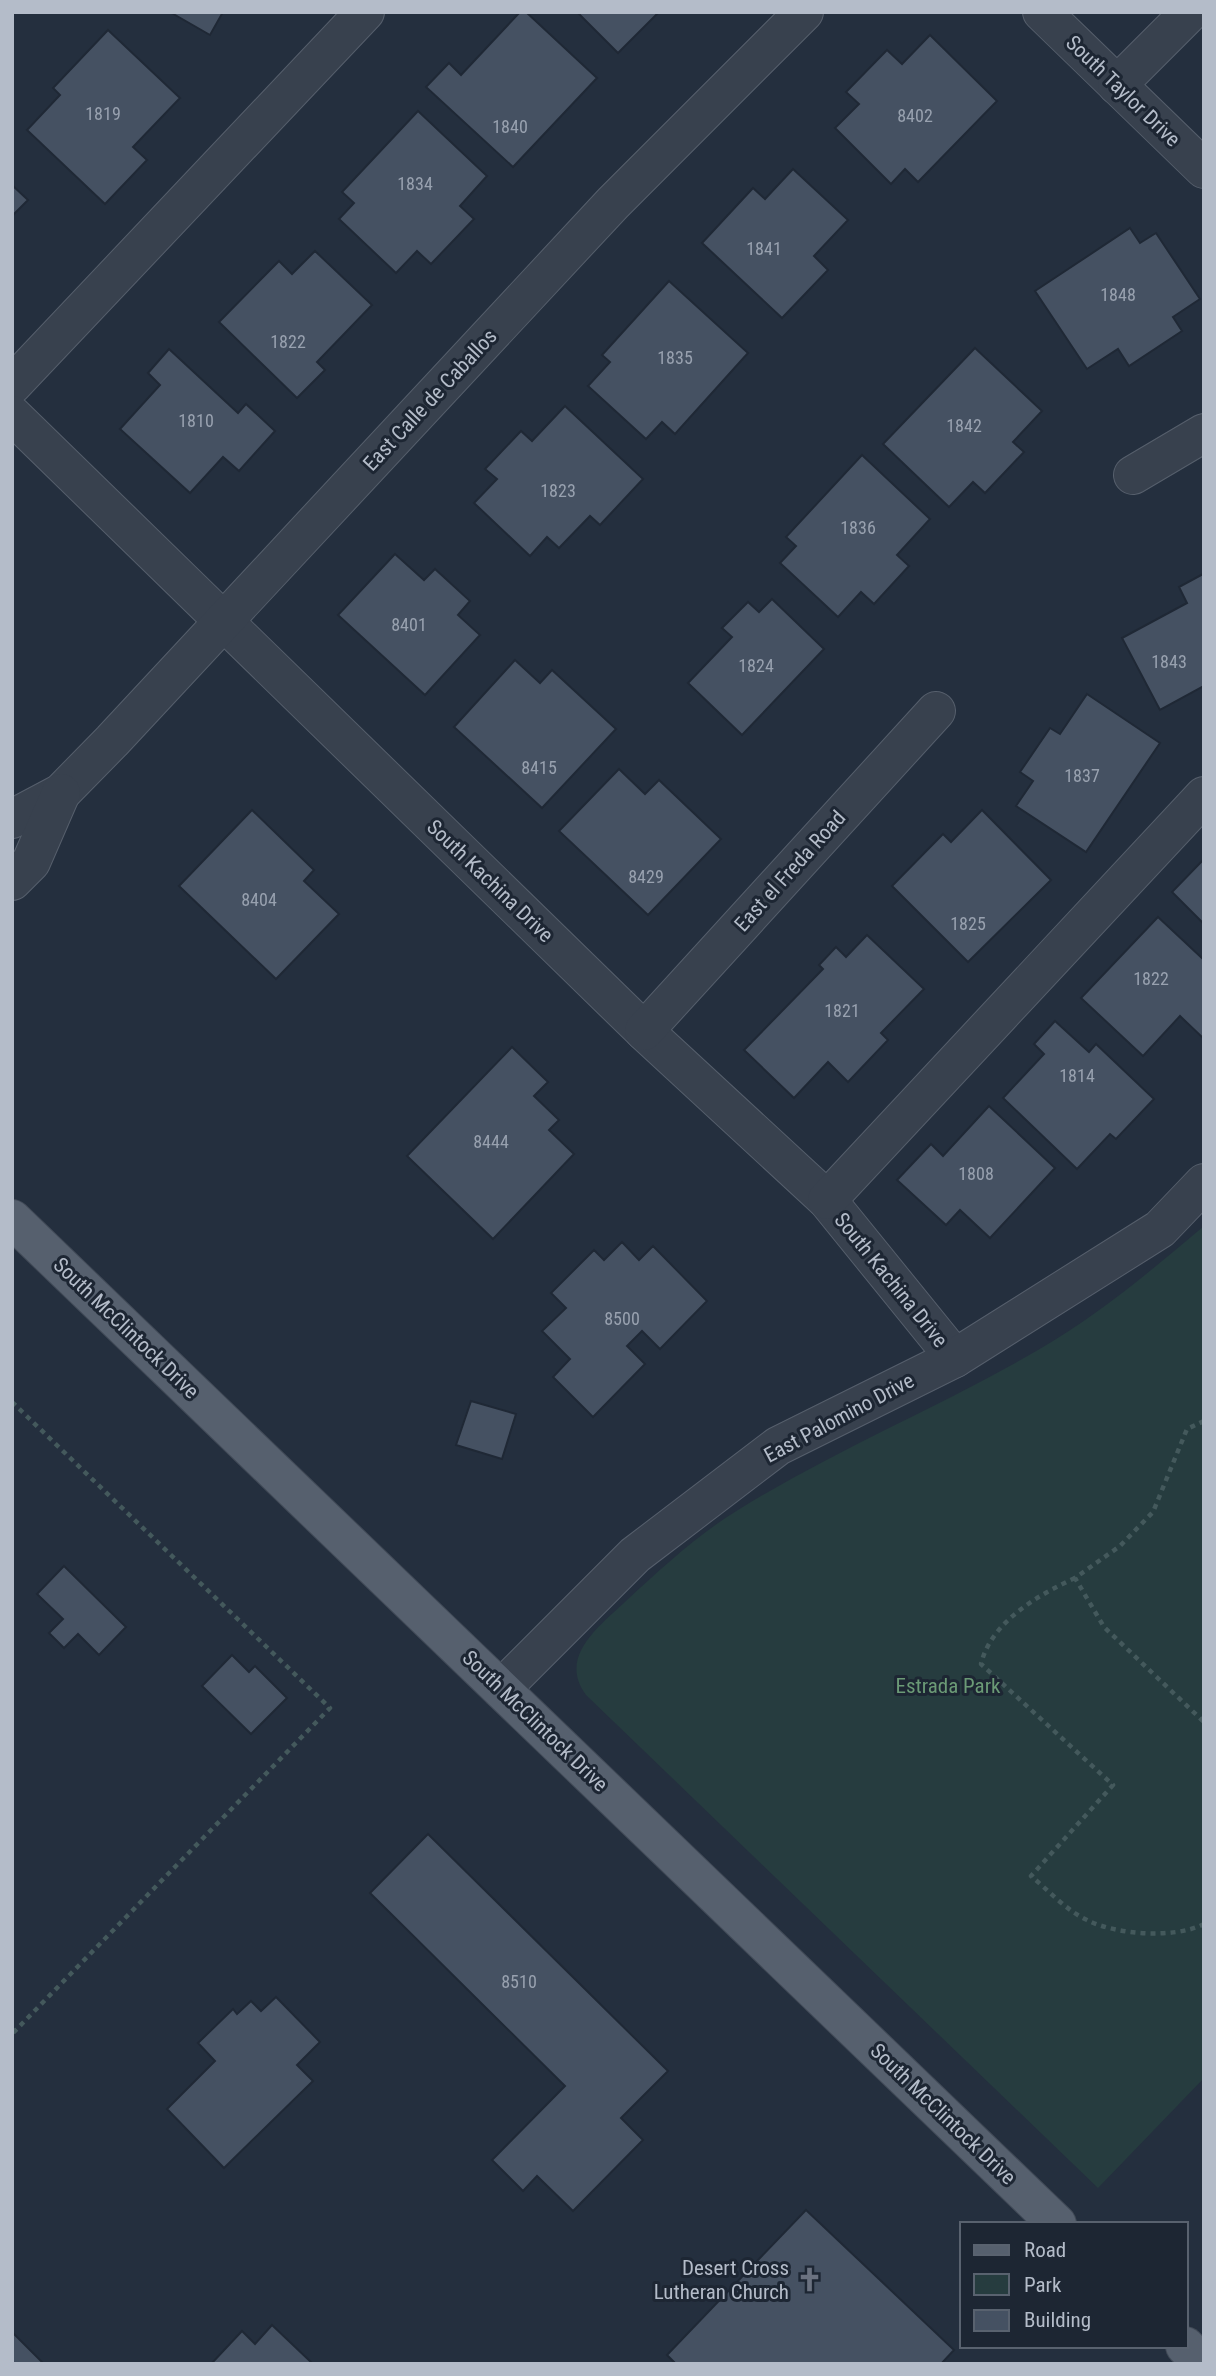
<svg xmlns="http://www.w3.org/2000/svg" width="1216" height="2376" font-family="'Roboto Condensed',sans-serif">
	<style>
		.green { fill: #263c3f }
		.building { fill: #455162; stroke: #1f2835; stroke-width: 2 }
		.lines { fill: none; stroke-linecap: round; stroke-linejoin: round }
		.minor-casing { stroke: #565f6c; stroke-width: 40 }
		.major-casing { stroke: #414a57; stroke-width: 40 }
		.path { stroke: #44595c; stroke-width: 4.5; stroke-dasharray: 5 5; stroke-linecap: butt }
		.minor { stroke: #38414e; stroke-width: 38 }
		.major { stroke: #56606e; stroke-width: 38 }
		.labels { text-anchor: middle; stroke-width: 6; stroke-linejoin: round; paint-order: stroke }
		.number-label { font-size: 18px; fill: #98a1af }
		.street-label { font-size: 21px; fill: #b4bcc9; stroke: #1d2633 }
		.park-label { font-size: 21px; fill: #6b9a76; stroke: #1d2633 }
		.poi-label { font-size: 21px; fill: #b4bcc9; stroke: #1d2633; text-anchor: end }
	</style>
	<rect width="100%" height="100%" fill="#242f3e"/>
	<path class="green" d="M1204 1226V2078L1098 2188 586 1695C557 1656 601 1625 627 1600 662 1568 697 1535 738 1510 834 1450 940 1407 1038 1350 1097 1316 1152 1270 1204 1226Z"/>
	<g class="building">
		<path d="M170 12H223L210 35Z"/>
		<path d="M520 12H526L597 78 513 167 426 87 449 63 461 75Z"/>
		<path d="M577 12H659L618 53Z"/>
		<path d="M108 30 180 98 133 147 147 160 105 204 27 130 60 95 53 88Z"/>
		<path d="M930 35 997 101 918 182 905 169 891 184 835 128 859 104 846 92 887 50 902 64Z"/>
		<path d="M418 111 487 176 460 206 474 219 431 264 417 251 396 273 339 219 354 203 342 192Z"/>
		<path d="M793 169 848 220 814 256 828 270 782 318 702 243 753 188 765 199Z"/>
		<path d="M12 185 28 200 12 216Z"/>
		<path d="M1130 228 1140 243 1156 233 1200 299 1173 317 1182 331 1129 366 1118 349 1087 369 1035 291Z"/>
		<path d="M315 251 372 305 317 362 325 370 297 398 219 322 279 261 292 274Z"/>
		<path d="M669 281 748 353 675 434 662 422 646 439 588 386 610 362 602 355Z"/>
		<path d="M975 348 1042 411 1013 442 1024 452 985 493 973 482 949 507 883 444Z"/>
		<path d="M169 349 238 413 246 404 275 431 239 471 223 457 190 493 120 429 160 385 148 373Z"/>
		<path d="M565 406 643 479 600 525 590 516 559 548 547 537 530 556 474 503 497 479 485 469 521 431 532 441Z"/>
		<path d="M862 455 930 519 897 555 909 566 874 604 861 592 838 617 780 563 796 546 786 537Z"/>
		<path d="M395 554 424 580 435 569 470 601 458 615 480 635 425 695 338 615Z"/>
		<path d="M1203 574 1204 686 1160 710 1122 638 1187 603 1179 587Z"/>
		<path d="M772 599 824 649 742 735 688 683 732 637 722 628 748 602 759 612Z"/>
		<path d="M515 660 540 683 552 670 616 729 542 808 454 727Z"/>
		<path d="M1087 694 1160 743 1086 852 1016 806 1033 781 1020 772 1050 728 1060 734Z"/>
		<path d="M619 769 645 794 659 780 721 839 648 915 559 831Z"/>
		<path d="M252 810 314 870 304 881 339 914 276 979 179 886Z"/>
		<path d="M982 810 1051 880 968 962 892 886 943 834 951 842Z"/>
		<path d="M1204 859V924L1172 892Z"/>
		<path d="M1158 917 1204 960V1039L1180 1016 1143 1056 1081 998Z"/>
		<path d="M867 935 924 989 881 1033 888 1040 848 1082 828 1062 794 1098 744 1050 823 969 819 965 836 947 846 957Z"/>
		<path d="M1055 1021 1089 1052 1096 1044 1154 1099 1116 1139 1110 1134 1077 1169 1003 1098 1044 1054 1034 1044Z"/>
		<path d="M512 1047 548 1082 534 1096 559 1120 549 1130 574 1154 493 1239 407 1156Z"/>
		<path d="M989 1106 1055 1168 990 1238 960 1210 946 1225 897 1180 931 1144 943 1156Z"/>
		<path d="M622 1242 639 1260 653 1246 707 1301 660 1349 642 1331 627 1346 645 1364 593 1417 553 1377 570 1359 542 1331 566 1308 551 1293 594 1250 604 1260Z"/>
		<path d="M471 1401 516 1414 502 1459 456 1445Z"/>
		<path d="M64 1566 126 1627 99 1655 78 1634 64 1648 49 1633 63 1619 37 1594Z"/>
		<path d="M232 1655 249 1672 255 1666 287 1698 251 1734 202 1686Z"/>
		<path d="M428 1834 668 2071 621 2118 643 2140 573 2211 537 2176 523 2191 492 2160 565 2086 370 1893Z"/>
		<path d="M276 1997 320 2042 297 2065 313 2081 224 2168 167 2109 215 2061 198 2043 233 2009 237 2014 251 2001 261 2011Z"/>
		<path d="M806 2210 954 2350 941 2364H676L667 2355Z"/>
		<path d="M272 2325 313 2364H211L242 2331 255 2344Z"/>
		<path d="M12 2332 44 2364H12Z"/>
	</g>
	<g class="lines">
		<defs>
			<g id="minor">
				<path d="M1042 12 1204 169"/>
				<path d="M1117 85 1190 12"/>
				<path d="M12 385 365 12"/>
				<path d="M12 415 644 1031 827 1200 955 1358"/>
				<path d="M1133 475 1204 433"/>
				<path d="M12 819 61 793 112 741 613 203 804 12"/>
				<path d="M12 881 31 862 61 793"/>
				<path d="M644 1031 936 711"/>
				<path d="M827 1200 1204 796"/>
				<path d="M501 1689 635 1555 778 1446 955 1358 1160 1229 1204 1183"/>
			</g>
			<g id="major">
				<path d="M12 1219 1057 2224"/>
				<path d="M1185 2346 1203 2364"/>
			</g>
		</defs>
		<use href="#minor" class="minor-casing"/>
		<use href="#major" class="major-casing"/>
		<g class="path">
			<path d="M12 1402 330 1708 12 2034"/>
			<path d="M1204 1421 1187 1429 1153 1512 1120 1546 1075 1578 1104 1627 1204 1722"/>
			<path d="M1075 1578C1038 1595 991 1622 981 1664L1113 1785 1031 1876C1048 1890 1067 1911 1087 1920 1116 1935 1175 1939 1204 1924"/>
		</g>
		<use href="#minor" class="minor"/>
		<use href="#major" class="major"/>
	</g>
	<defs>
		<symbol id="church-bare" viewBox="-9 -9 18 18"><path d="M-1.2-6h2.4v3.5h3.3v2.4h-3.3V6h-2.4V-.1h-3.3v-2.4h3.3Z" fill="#6b7280" stroke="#1d2633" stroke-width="2.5" paint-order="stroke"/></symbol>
	</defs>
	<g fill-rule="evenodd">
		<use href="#church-bare" x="792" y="2262" width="35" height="35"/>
	</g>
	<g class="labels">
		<g class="number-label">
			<text x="103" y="120">1819</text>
			<text x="915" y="122">8402</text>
			<text x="510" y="133">1840</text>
			<text x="415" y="190">1834</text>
			<text x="764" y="255">1841</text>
			<text x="1118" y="301">1848</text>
			<text x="288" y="348">1822</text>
			<text x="675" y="364">1835</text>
			<text x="196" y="427">1810</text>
			<text x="964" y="432">1842</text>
			<text x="558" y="497">1823</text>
			<text x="858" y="534">1836</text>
			<text x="409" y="631">8401</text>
			<text x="1169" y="668">1843</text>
			<text x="756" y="672">1824</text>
			<text x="539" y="774">8415</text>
			<text x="1082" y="782">1837</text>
			<text x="646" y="883">8429</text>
			<text x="259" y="906">8404</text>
			<text x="968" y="930">1825</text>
			<text x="1151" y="985">1822</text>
			<text x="842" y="1017">1821</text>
			<text x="1077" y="1082">1814</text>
			<text x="491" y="1148">8444</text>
			<text x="976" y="1180">1808</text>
			<text x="622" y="1325">8500</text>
			<text x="519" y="1988">8510</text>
		</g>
		<g class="street-label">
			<text transform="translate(1123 91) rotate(44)" y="7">South Taylor Drive</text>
			<text transform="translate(430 400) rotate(-47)" y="7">East Calle de Caballos</text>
			<text transform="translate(790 871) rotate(-48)" y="7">East el Freda Road</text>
			<text transform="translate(490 881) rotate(44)" y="7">South Kachina Drive</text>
			<text transform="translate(891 1280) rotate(51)" y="7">South Kachina Drive</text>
			<text transform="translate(126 1328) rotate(44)" y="7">South McClintock Drive</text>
			<text transform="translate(839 1418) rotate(-28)" y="7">East Palomino Drive</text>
			<text transform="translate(535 1721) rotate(44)" y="7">South McClintock Drive</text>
			<text transform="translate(943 2114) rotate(44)" y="7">South McClintock Drive</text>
		</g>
		<g class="park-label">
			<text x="948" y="1693">Estrada Park</text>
		</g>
		<g class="poi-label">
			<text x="789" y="2275">Desert Cross<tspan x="789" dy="24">Lutheran Church</tspan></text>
		</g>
	</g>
	<rect width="1216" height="2376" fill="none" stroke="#b4bcc9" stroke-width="28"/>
	<rect x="960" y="2222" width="228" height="126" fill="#1d2633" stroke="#59626f" stroke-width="2"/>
	<rect x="974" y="2245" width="35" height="10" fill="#56606e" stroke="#59626f" stroke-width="2"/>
	<text x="1024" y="2257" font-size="21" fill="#b4bcc9">Road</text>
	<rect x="974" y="2274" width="35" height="21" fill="#263c3f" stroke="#59626f" stroke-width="2"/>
	<text x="1024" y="2292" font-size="21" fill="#b4bcc9">Park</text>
	<rect x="974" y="2310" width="35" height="21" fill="#455162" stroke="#59626f" stroke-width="2"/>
	<text x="1024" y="2327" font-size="21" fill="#b4bcc9">Building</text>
</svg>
